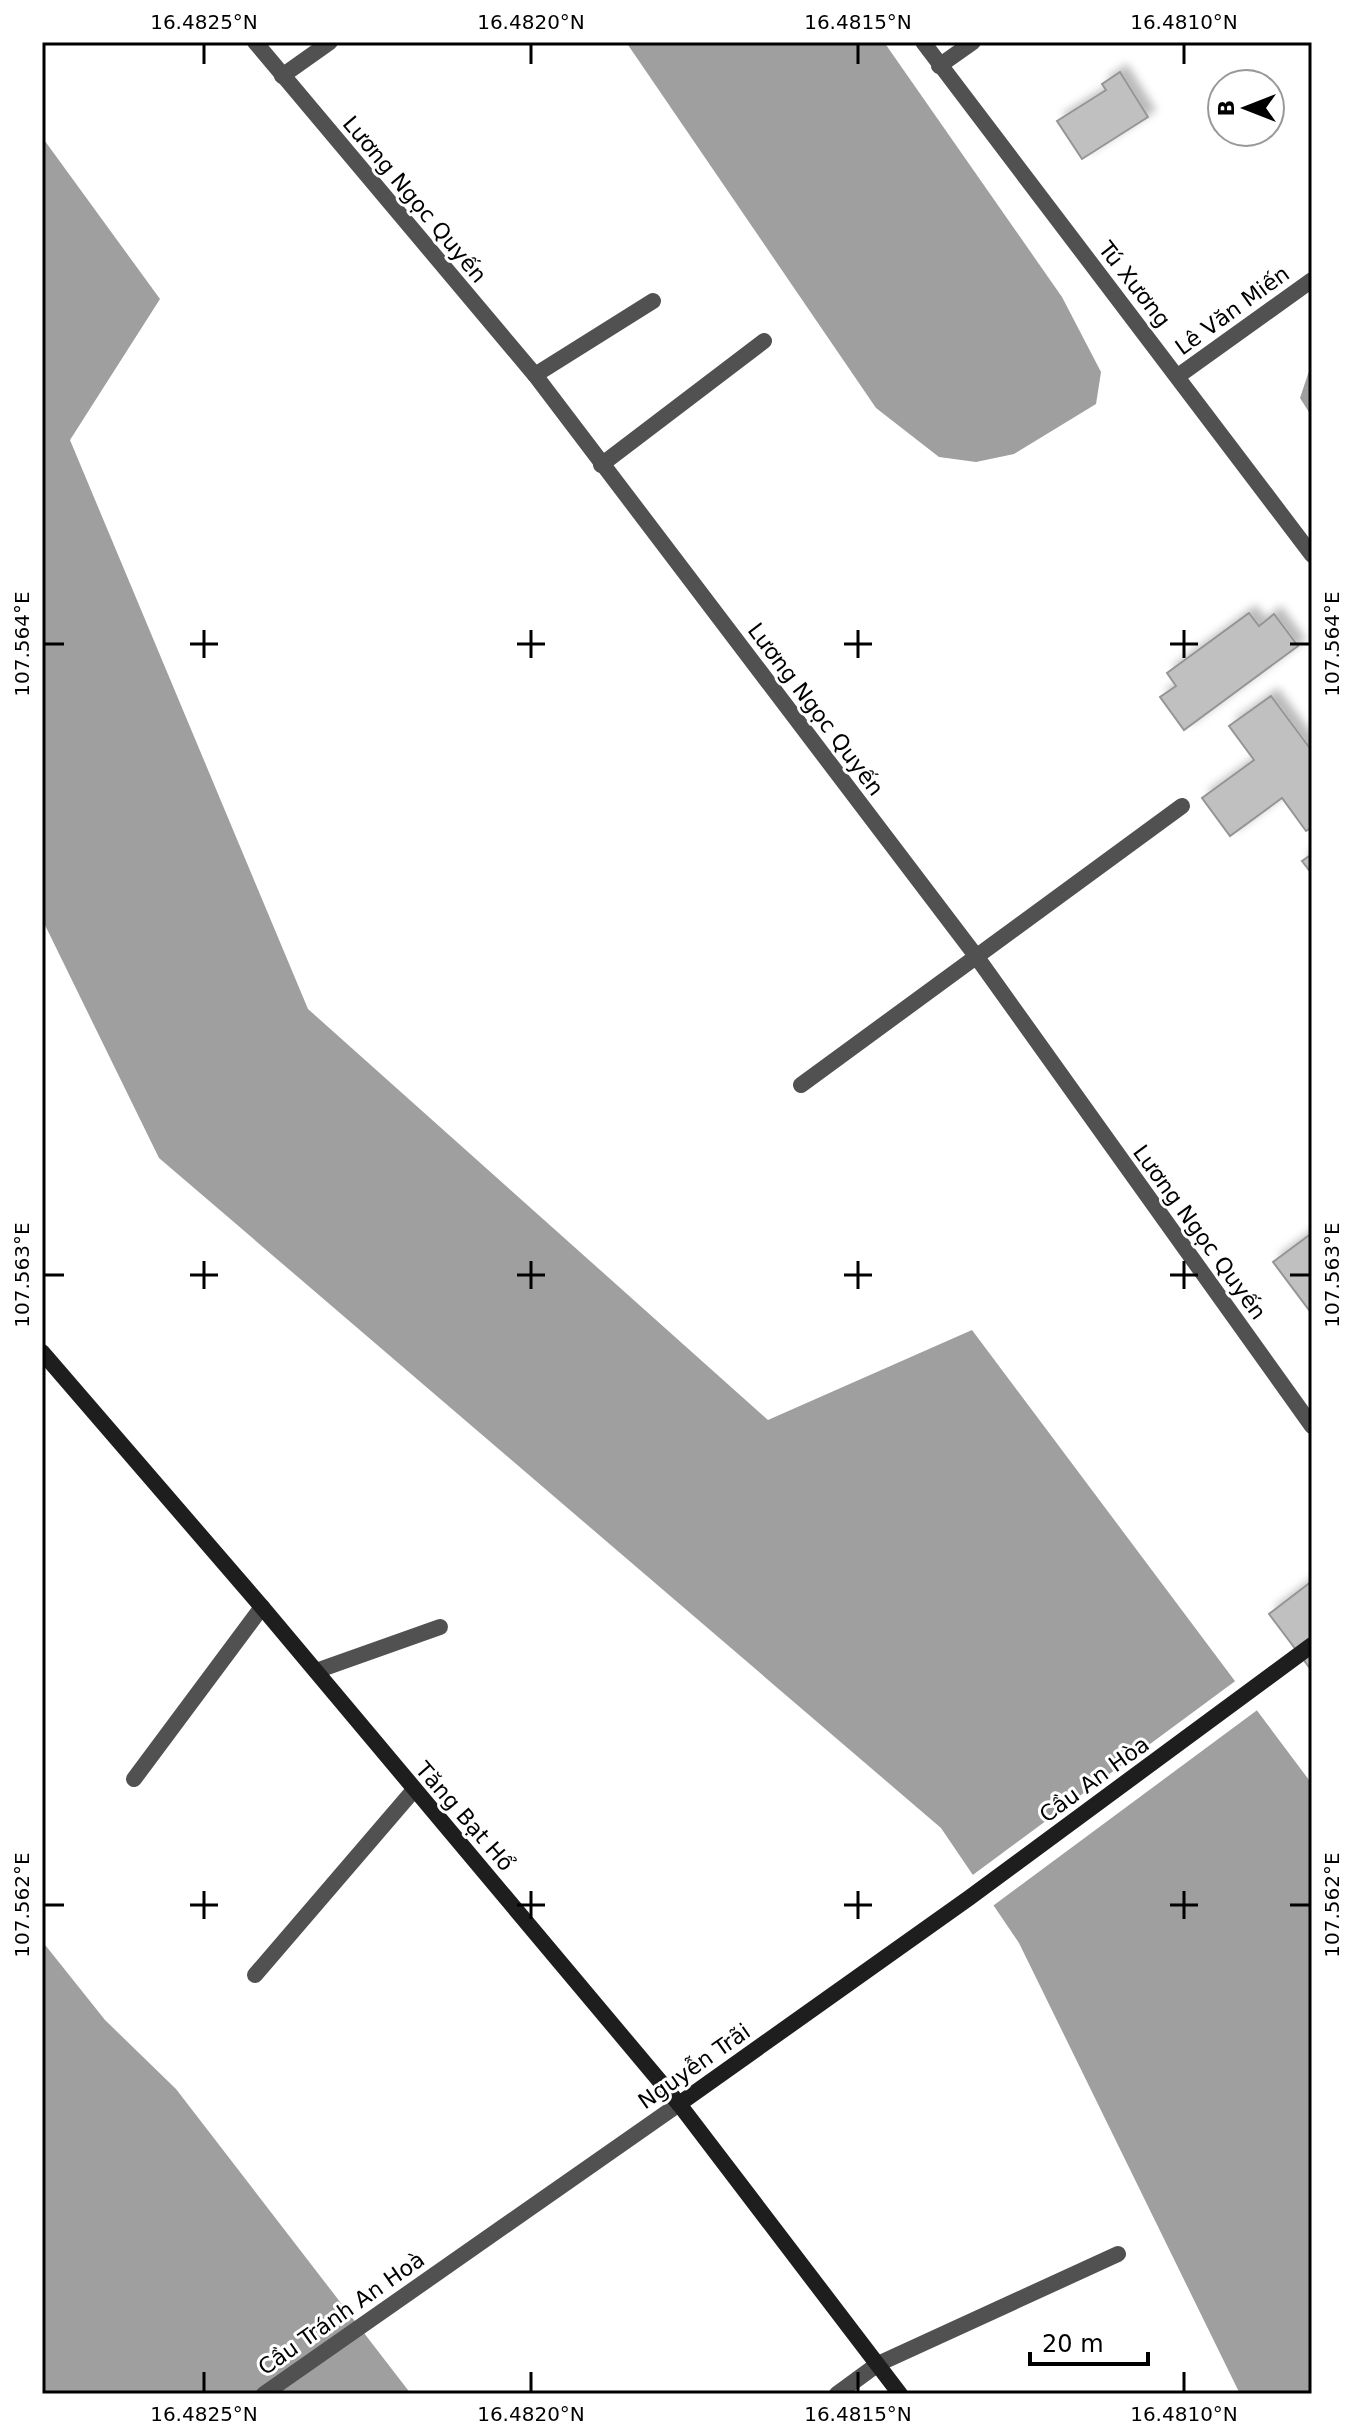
<svg xmlns="http://www.w3.org/2000/svg" width="1354" height="2436" font-family="'DejaVu Sans',sans-serif">
	<style>
		.water { fill: #9f9f9f }
		.pier { fill: #fff }
		.building { fill: #c0c0c0; stroke: #959595; stroke-width: 2; filter: url(#shadow) }
		.lines { fill: none; stroke-linecap: round; stroke-linejoin: round }
		.service { stroke: #515151; stroke-width: 16 }
		.minor { stroke: #515151; stroke-width: 16 }
		.tertiary { stroke: #515151; stroke-width: 16 }
		.secondary { stroke: #1e1e1e; stroke-width: 16 }
		.ticks { fill: none; stroke: #000; stroke-width: 3 }
		.labels { text-anchor: middle; stroke-width: 6; stroke-linejoin: round; paint-order: stroke }
		.street-label { font-size: 22px; fill: #000; stroke: #fff }
		.neatline { fill: none; stroke: #000; stroke-width: 3 }
		.ticks-label { font-size: 20px; text-anchor: middle; fill: #000 }
	</style>
	<defs>
		<filter id="shadow"><feDropShadow dx="7" dy="-7" stdDeviation="4" flood-color="#0004"/></filter>
	</defs>
	<rect width="100%" height="100%" fill="#fff"/>
	<g class="water">
		<path d="M626 42H884L1062 297 1101 372 1096 404 1014 454 976 462 939 457 876 408Z"/>
		<path d="M42 137 160 299 70 440 308 1009 768 1420 972 1330 1312 1784V2394H1240L1019 1943 941 1828 159 1158 42 919Z"/>
		<path d="M1312 362V417L1300 398Z"/>
		<path d="M42 1941 105 2020 176 2089 411 2394H42Z"/>
	</g>
	<path class="pier" d="M1238 1679 1260 1708 990 1908 970 1877Z"/>
	<g class="building">
		<path d="M1120 72 1148 117 1082 159 1057 121 1106 90 1102 84Z"/>
		<path d="M1249 613 1259 626 1274 614 1298 646 1184 730 1160 697 1176 686 1167 673Z"/>
		<path d="M1271 696 1312 751V827L1306 831 1282 798 1230 836 1202 798 1254 760 1229 726Z"/>
		<path d="M1312 854V874L1302 861Z"/>
		<path d="M1312 1233V1314L1273 1262Z"/>
		<path d="M1312 1581V1671L1269 1614Z"/>
	</g>
	<g class="lines">
		<g class="service">
			<path d="M939 66 973 42"/>
			<path d="M282 76 330 42"/>
			<path d="M535 375 653 301"/>
			<path d="M601 465 764 341"/>
			<path d="M801 1085 1182 806"/>
			<path d="M316 1671 440 1627"/>
			<path d="M134 1779 262 1607"/>
			<path d="M255 1975 413 1791"/>
			<path d="M837 2394 878 2364 1118 2254"/>
		</g>
		<g class="minor">
			<path d="M923 42 1312 555"/>
			<path d="M1178 376 1312 280"/>
		</g>
		<g class="tertiary">
			<path d="M255 42 535 375 976 956 1312 1426"/>
			<path d="M264 2394 679 2104"/>
		</g>
		<g class="secondary">
			<path d="M42 1352 262 1607 679 2104 900 2394"/>
			<path d="M679 2104 969 1898 1312 1645"/>
		</g>
	</g>
	<path class="ticks" d="M204 44V64M531 44V64M858 44V64M1184 44V64M204 630V658M531 630V658M858 630V658M1184 630V658M44 644H64M190 644H218M517 644H545M844 644H872M1170 644H1198M1290 644H1310M204 1261V1289M531 1261V1289M858 1261V1289M1184 1261V1289M44 1275H64M190 1275H218M517 1275H545M844 1275H872M1170 1275H1198M1290 1275H1310M204 1891V1919M531 1891V1919M858 1891V1919M1184 1891V1919M44 1905H64M190 1905H218M517 1905H545M844 1905H872M1170 1905H1198M1290 1905H1310M204 2372V2392M531 2372V2392M858 2372V2392M1184 2372V2392"/>
	<g class="labels">
		<g class="street-label">
			<text transform="translate(415 199) rotate(50)" y="8">Lương Ngọc Quyến</text>
			<text transform="translate(1135 284) rotate(52)" y="8">Tú Xương</text>
			<text transform="translate(1232 310) rotate(-36)" y="8">Lê Văn Miến</text>
			<text transform="translate(816 709) rotate(53)" y="8">Lương Ngọc Quyến</text>
			<text transform="translate(1200 1232) rotate(54)" y="8">Lương Ngọc Quyến</text>
			<text transform="translate(1094 1779) rotate(-36)" y="8">Cầu An Hòa</text>
			<text transform="translate(465 1816) rotate(49)" y="8">Tăng Bạt Hổ</text>
			<text transform="translate(694 2066) rotate(-35)" y="8">Nguyễn Trãi</text>
			<text transform="translate(341 2313) rotate(-35)" y="8">Cầu Tránh An Hoà</text>
		</g>
	</g>
	<rect width="1354" height="2436" fill="none" stroke="#ffffff" stroke-width="88"/>
	<g transform="translate(1246 108) rotate(270)"><circle r="38" fill="#ffffff" stroke="#999999" stroke-width="2"/>
	<path d="M0-6L14 30L0 20L-14 30Z" fill="#000000"/>
	<text y="-12" font-size="22" font-weight="bold" text-anchor="middle" fill="#000000">B</text>
	</g>
	<path d="M1030 2352v12h118v-12" fill="none" stroke="#000000" stroke-width="4"/>
	<text x="1042" y="2352" font-size="24" fill="#000000" stroke="#ffffff" stroke-width="6" paint-order="stroke">20 m</text>
	<rect x="44" y="44" width="1266" height="2348" class="neatline"/>
	<g class="ticks-label">
		<text x="204" y="29">16.4825°N</text>
		<text x="531" y="29">16.4820°N</text>
		<text x="858" y="29">16.4815°N</text>
		<text x="1184" y="29">16.4810°N</text>
		<text transform="translate(1332 644) rotate(-90)" y="7">107.564°E</text>
		<text transform="translate(22 644) rotate(-90)" y="7">107.564°E</text>
		<text transform="translate(1332 1275) rotate(-90)" y="7">107.563°E</text>
		<text transform="translate(22 1275) rotate(-90)" y="7">107.563°E</text>
		<text transform="translate(22 1905) rotate(-90)" y="7">107.562°E</text>
		<text transform="translate(1332 1905) rotate(-90)" y="7">107.562°E</text>
		<text x="204" y="2421">16.4825°N</text>
		<text x="531" y="2421">16.4820°N</text>
		<text x="858" y="2421">16.4815°N</text>
		<text x="1184" y="2421">16.4810°N</text>
	</g>
</svg>
